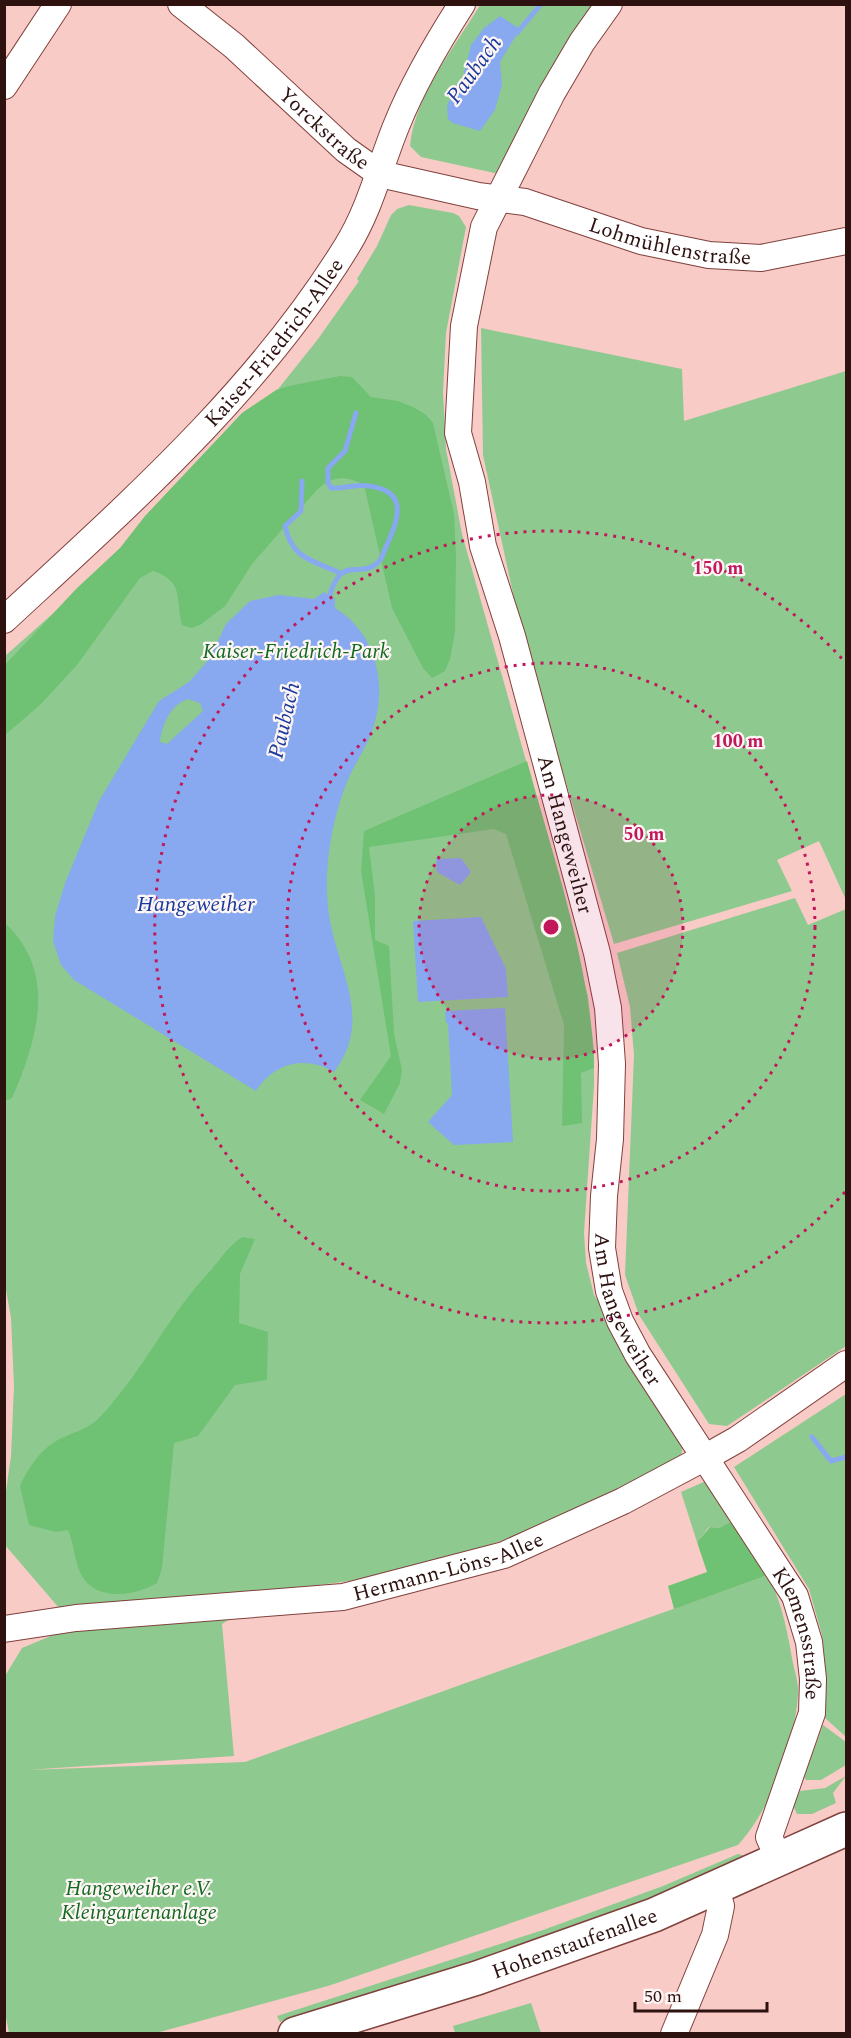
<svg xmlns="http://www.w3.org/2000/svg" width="851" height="2038" font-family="Spectral,serif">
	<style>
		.green { fill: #8eca8f }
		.forest { fill: #6fc173 }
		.water { fill: #88a8ef; fill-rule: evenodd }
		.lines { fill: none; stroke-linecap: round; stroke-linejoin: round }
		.stream { stroke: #88a8ef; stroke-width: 5 }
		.minor-casing { stroke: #81413d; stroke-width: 28 }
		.major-casing { stroke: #81413d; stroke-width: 36 }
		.minor { stroke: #fff; stroke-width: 26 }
		.major { stroke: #fff; stroke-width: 33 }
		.ring { fill: none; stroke: #c2185b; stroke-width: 3; stroke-dasharray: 3 6 }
		.labels { text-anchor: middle; stroke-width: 4.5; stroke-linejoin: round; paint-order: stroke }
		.street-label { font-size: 21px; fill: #2d1210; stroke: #fef6f5 }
		.park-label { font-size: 21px; font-style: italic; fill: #126920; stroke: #fef6f5 }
		.water-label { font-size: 22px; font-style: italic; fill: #18399d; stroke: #fef6f5 }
		.centre { fill: #c2185b; stroke: #fef6f5; stroke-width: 3 }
		.ring-label { font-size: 18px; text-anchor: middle; font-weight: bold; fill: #c2185b; stroke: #fef6f5; stroke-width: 4.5; stroke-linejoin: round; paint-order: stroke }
	</style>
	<rect width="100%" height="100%" fill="#f9cbc6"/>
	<g class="green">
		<path d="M480 5H598L499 174 421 157 410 146C415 95 455 47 480 5Z"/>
		<path d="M409 205 453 213 459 216 466 227 446 333 443 392 446 449 462 534 543 821 588 996 594 1050V1086L584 1233 586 1263 594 1295 605 1310 683 1443 681 1457 671 1465 528 1532 400 1574 275 1591 222 1624 234 1756 27 1770 245 1762 768 1575C783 1607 787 1629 793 1663 795 1673 799 1684 798 1694 795 1743 771 1809 738 1845L328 1986 156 2033H9L4 2007 5 1676 22 1648 58 1633 59 1608 5 1545V1498L11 1456 14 1386 11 1318 4 1279 5 656 85 585 275 393 318 339 359 281 357 279 377 246 391 215 397 209Z"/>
		<path d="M481 328 682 369 684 421 846 371V900L819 841 777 860 792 891 614 944 522 635 483 455Z"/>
		<path d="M795 898 808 925 846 909V1346L727 1426 709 1424 639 1315 625 1275 634 1055 630 1007 617 953Z"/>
		<path d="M846 1394V1737L824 1717 826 1675 822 1635 809 1589 734 1467Z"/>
		<path d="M706 1481 734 1523H728L719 1528 709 1527 697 1542 681 1492Z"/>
		<path d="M823 1725 846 1742V1765L821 1780H806L804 1777Z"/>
		<path d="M846 1776 833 1793 836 1803 812 1814H797L793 1805 800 1791 825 1788Z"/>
		<path d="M738 1854 745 1856C714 1879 655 1896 619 1910 507 1951 394 1988 280 2022L277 2016 543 1930 663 1886Z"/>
		<path d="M531 2003 541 2033H455L453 2026Z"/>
	</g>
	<g class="forest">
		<path d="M340 376 352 377 371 397 398 401 413 407 425 414 433 423 454 514 456 558 455 632 450 659 445 671 432 678 423 668 392 608 364 485C344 474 330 476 314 493L252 564 225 606 200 625 191 628 182 625C175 598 185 582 153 571L140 578 77 665 40 705 5 735V665L76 589 120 548 145 516 242 413 276 390 289 386Z"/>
		<path d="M527 761C554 861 591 964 594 1068L581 1073 582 1123 562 1126 564 1025 506 834 494 829 369 847 375 896V940L389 946 394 1034 402 1070 400 1083 384 1114 360 1100 391 1056 361 871 364 831Z"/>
		<path d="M4 922C58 972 38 1038 12 1098L5 1101Z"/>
		<path d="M242 1237 255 1239 240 1274 239 1323 268 1332 267 1380 235 1385 198 1436 174 1443 162 1568 157 1583C132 1598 89 1602 78 1567 74 1554 73 1542 68 1530L56 1532 29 1525 20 1486C27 1470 39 1452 53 1443 70 1432 86 1432 101 1416 143 1371 169 1314 211 1270 222 1257 227 1248 242 1237Z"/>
		<path d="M728 1523H734L768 1575 674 1609 668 1586 707 1572 697 1542 710 1527 719 1528Z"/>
	</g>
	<g class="water">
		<path d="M500 16 520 29 500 62 502 85 495 110 480 131 453 123 448 119 447 105 463 77 471 45 484 28Z"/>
		<path d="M324 592 335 599V608C376 633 388 684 373 728 366 750 351 768 344 790 331 825 324 869 328 907 334 966 376 1017 334 1072 305 1055 274 1063 256 1091L74 980 61 965 53 941 55 916 65 883 99 801 159 701 189 682 210 658 226 624 250 601 279 595 314 599ZM188 699 200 703 203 711 167 744 160 742C162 725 170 705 188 699Z"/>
		<path d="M461 858 471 872 460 885 437 872 436 859Z"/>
		<path d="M481 917 506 969 508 997 418 1002 413 921Z"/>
		<path d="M505 1008 513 1142 454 1145 428 1122 452 1095 448 1023H446L445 1011Z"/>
	</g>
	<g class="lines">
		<g class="stream">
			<path d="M517 33 541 4"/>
			<path d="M302 481 301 511 285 526C292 559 312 560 340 573"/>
			<path d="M328 602C341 548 361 584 381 559 392 531 417 492 369 486 356 484 344 489 331 488L328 483V468L345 451 356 413"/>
			<path d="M812 1437 831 1461 846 1457"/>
		</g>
		<defs>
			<g id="minor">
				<path id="s1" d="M181 4 234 46 346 150 380 174 478 196 525 202 641 241 709 255 761 258 846 241"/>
				<path id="s2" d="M609 4 582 42 552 93 484 227 464 326 458 433 472 482 483 546 512 636 551 781 597 953 608 1008 612 1064 610 1139 604 1196 602 1248 609 1291 620 1321 638 1355 795 1596 809 1642 813 1679 812 1713 769 1837 779 1860"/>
				<path d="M4 86 58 4"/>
				<path id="s3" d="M4 620C128 505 258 391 347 246 371 207 380 165 397 124 414 82 437 43 462 4"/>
				<path id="s4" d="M4 1629 76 1618 343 1597 504 1555 623 1501 715 1452 738 1439 846 1364"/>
				<path d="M674 2034 715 1935 721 1906 716 1888"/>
			</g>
			<g id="major">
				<path id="s5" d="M295 2034 477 1978 654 1915 846 1829"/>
			</g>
		</defs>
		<use href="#minor" class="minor-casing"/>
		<use href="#major" class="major-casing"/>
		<use href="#minor" class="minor"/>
		<use href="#major" class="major"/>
	</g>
	<circle cx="551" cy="927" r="132" fill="#c2185b" fill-opacity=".12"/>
	<g class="ring">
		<circle cx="551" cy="927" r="132"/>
		<circle cx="551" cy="927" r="264"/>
		<path d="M845 1192A396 396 0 1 1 845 662"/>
	</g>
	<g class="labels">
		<g class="street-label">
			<text dy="7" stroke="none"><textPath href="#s1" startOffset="190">Yorckstraße</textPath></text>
			<text dy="7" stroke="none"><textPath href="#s1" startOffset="561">Lohmühlenstraße</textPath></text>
			<text dy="7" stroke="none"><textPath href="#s3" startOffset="388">Kaiser-Friedrich-Allee</textPath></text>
			<text dy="7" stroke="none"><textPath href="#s2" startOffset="880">Am Hangeweiher</textPath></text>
			<text dy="7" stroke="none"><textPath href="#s2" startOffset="1366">Am Hangeweiher</textPath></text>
			<text dy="7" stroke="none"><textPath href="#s4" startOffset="450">Hermann-Löns-Allee</textPath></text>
			<text dy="7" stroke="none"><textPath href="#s2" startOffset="1738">Klemensstraße</textPath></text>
			<text dy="7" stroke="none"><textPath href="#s5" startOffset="294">Hohenstaufenallee</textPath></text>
		</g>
		<g class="park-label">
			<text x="296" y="658">Kaiser-Friedrich-Park</text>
			<text x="139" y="1895">Hangeweiher e.V.<tspan x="139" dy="24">Kleingartenanlage</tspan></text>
		</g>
		<g class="water-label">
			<text transform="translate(473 69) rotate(-54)" y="8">Paubach</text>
			<text transform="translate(283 720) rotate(-77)" y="8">Paubach</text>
			<text x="196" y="911">Hangeweiher</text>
		</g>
	</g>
	<circle cx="551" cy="927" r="9" class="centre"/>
	<g class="ring-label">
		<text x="718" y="574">150 m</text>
		<text x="738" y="747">100 m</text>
		<text x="644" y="840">50 m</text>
	</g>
	<rect width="851" height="2038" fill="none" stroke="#2d1210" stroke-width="12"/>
	<path d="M635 2002v9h132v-9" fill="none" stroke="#2d1210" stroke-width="3"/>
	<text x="644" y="2002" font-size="18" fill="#2d1210" stroke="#fef6f5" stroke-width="4.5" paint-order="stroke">50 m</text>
</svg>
